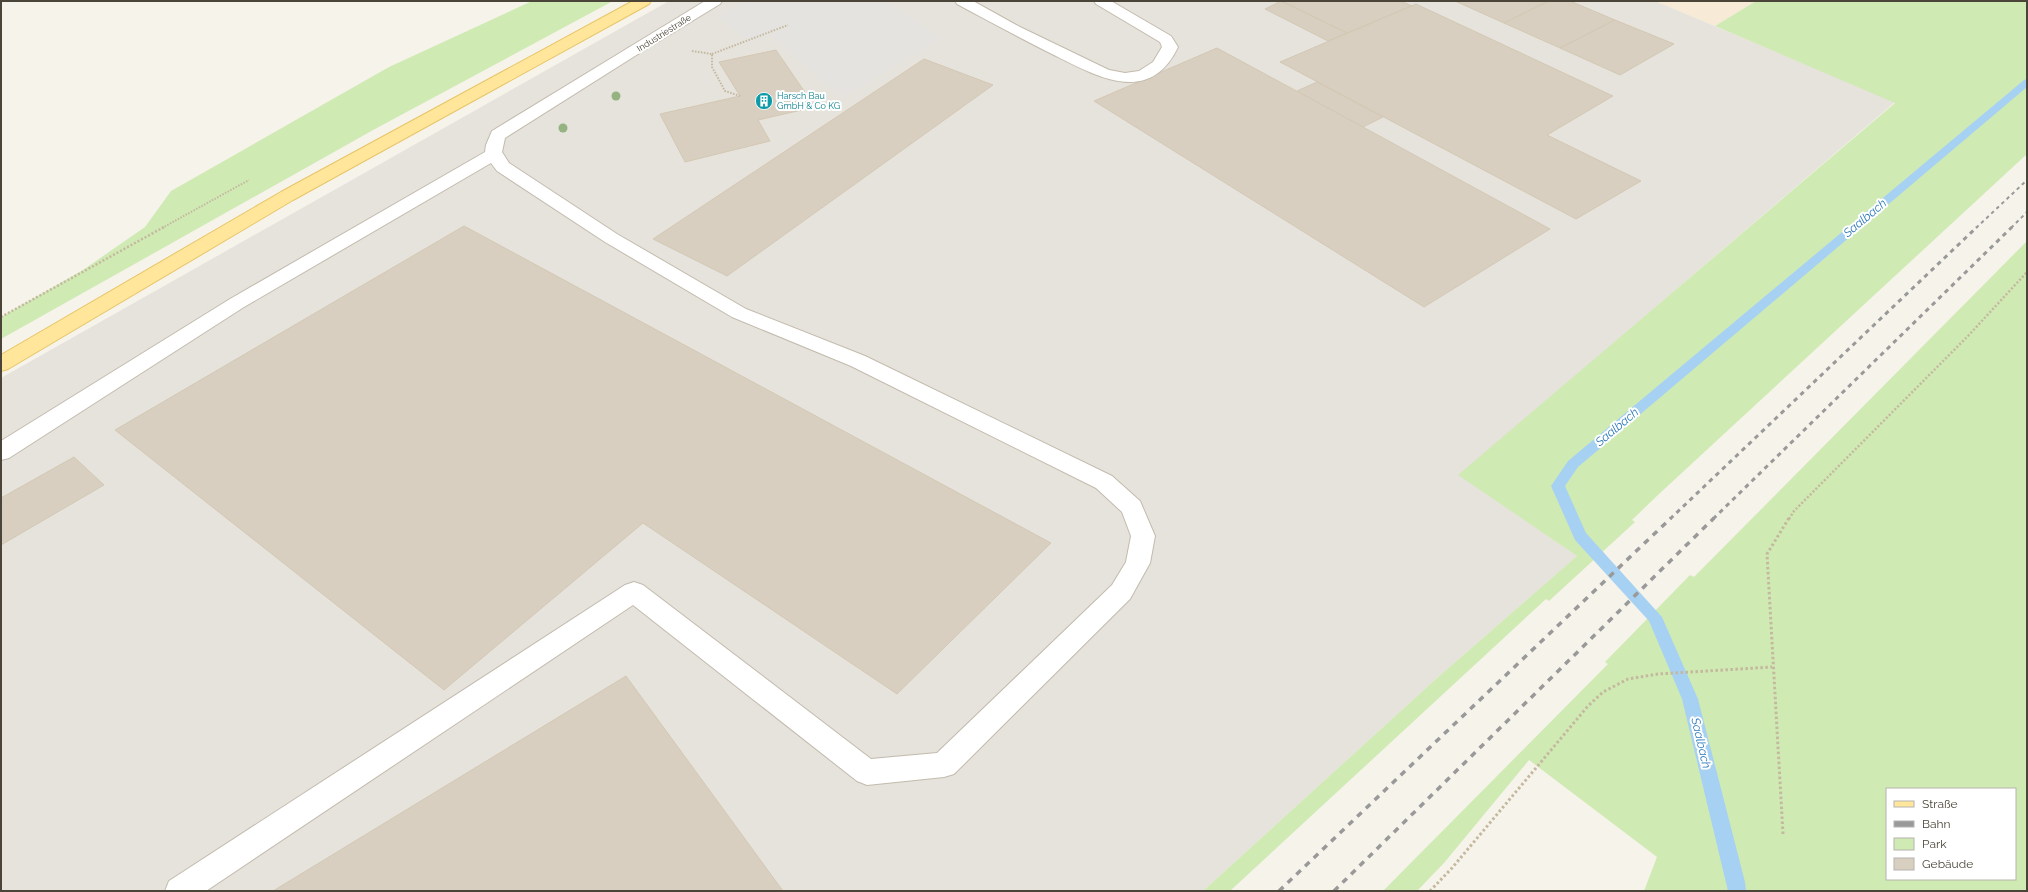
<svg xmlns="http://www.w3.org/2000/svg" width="2028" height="892" font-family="Raleway,sans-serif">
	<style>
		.commercial { fill: #f7ebd7 }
		.industrial { fill: #e6e2dc }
		.green { fill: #d0eab4; fill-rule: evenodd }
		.parking { fill: #e5e3df }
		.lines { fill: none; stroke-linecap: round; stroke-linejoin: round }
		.stream { fill: #a7d1f3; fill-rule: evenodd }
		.building { fill: #d8cfc0; stroke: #d3c8b3 }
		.service-casing { stroke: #c2bbad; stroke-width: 2 }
		.minor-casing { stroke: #c2bbad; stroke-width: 2 }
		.primary-casing { stroke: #e7c568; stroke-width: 2 }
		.path-far2 { stroke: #c4b89e; stroke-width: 2; stroke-dasharray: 1.5 1.5; stroke-linecap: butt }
		.path-far1 { stroke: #c4b89e; stroke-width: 2.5; stroke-dasharray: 2 2; stroke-linecap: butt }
		.path { stroke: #c4b89e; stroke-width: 3; stroke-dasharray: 2.5 2.5; stroke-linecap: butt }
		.service { fill: #fff; fill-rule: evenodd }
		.minor { fill: #fff; fill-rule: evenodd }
		.primary { fill: #ffe69b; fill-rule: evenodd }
		.rail-far2 { stroke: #999; stroke-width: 2; stroke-dasharray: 3.5 3.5; stroke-linecap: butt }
		.rail-far1 { stroke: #999; stroke-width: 3; stroke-dasharray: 4.5 4.5; stroke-linecap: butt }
		.rail { stroke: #999; stroke-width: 3.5; stroke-dasharray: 6 6; stroke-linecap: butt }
		.tree { fill: #95b380 }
		.labels { text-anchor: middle; stroke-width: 4; stroke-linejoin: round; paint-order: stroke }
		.far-street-label { font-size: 9px; fill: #4b4438; stroke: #fff }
		.far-culture-label { font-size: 9px; fill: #0d838f; stroke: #fff; text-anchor: start }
		.water-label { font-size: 12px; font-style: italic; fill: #2d7aba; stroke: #fff }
	</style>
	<rect width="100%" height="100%" fill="#f6f3eb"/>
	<path class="commercial" d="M1655 1H1756L1715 26Z"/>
	<path class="industrial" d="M669 1H1655L1895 102 1459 475 1577 556 1437 678 1203 891H1V378Z"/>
	<g class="green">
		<path d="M532 1H613L375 129 1 339V317L83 270 145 227 171 191 389 67Z"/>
		<path d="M1756 1H2027V154L1659 494 1632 520 1635 522 1549 601 1546 599 1230 891H1203L1437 678 1577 556 1458 475 1895 103 1715 26Z"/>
		<path d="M2027 241V891H1644L1657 857 1529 760 1444 863 1417 891H1383L1608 664 1605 662 1690 575 1694 577ZM1887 789H2015V879H1887Z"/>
	</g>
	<path class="parking" d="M744 1H885L942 38 842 98 770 35 751 42 717 17Z"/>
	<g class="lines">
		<path class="stream" d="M2027 79V87L1578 467 1565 486 1586 533 1662 617 1698 699 1745 882 1746 891H1728L1682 699 1649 621 1575 540 1551 486 1568 461 2024 80Z"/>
	</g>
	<g class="building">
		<path d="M1281 1H1401L1412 6 1347 33Z"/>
		<path d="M1281 1 1347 33 1328 41 1265 9Z"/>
		<path d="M1455 1H1549L1504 23Z"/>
		<path d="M1549 1H1570L1615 20 1560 48 1504 23Z"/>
		<path d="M1416 4 1613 96 1547 135 1641 181 1576 219 1280 62Z"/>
		<path d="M1615 20 1674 44 1620 75 1560 48Z"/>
		<path d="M1217 48 1363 127 1550 229 1424 307 1094 101Z"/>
		<path d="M776 50 815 107 758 120 770 141 685 162 660 114 740 96 719 62Z"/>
		<path d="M924 59 993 85 727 276 653 239Z"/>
		<path d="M1317 82 1383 117 1363 127 1297 91Z"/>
		<path d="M464 226 1051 543 897 694 643 523 444 690 115 430Z"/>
		<path d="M74 457 104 485 1 545V498Z"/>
		<path d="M626 676 783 891H273Z"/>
	</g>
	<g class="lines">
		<defs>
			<g id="service">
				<path d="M955 1H973L1020 27 1109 70 1125 73 1139 71 1153 62 1162 47 1160 42 1096 4 1094 1H1111L1171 36 1178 47C1148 110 1091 73 1046 51 1016 36 987 20 957 4Z"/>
				<path d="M633 46 638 48 641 51 638 54 505 138 502 152 509 163 617 234 746 309 865 356 1112 476 1140 501 1155 536 1150 563 1130 599 954 774 944 777 867 785 857 781 633 605 206 891H165L169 881 625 585 634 582 643 585 871 759 937 753 1112 585 1126 562 1131 536 1122 512 1096 488 851 366 732 317 605 242 497 171 491 163 244 307 9 458 1 460V441L230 299 485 152 486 145 492 131 628 48Z"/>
			</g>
			<path id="minor" d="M705 1H722L720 4 638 54H628L625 51 628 48Z"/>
			<path id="primary" d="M633 1H651L649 4 293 200 8 369 1 371V355L281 192Z"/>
		</defs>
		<use href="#service" class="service-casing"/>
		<use href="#minor" class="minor-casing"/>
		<use href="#primary" class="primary-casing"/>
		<g class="path-far2">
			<path d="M692 51 712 54V67L725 91 740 96"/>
			<path d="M712 54 788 25"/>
			<path d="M162 228 249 180"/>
		</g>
		<g class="path-far1">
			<path d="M1 317 164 227"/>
			<path d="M1789 519 1794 511 1968 336 2027 272"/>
		</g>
		<g class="path">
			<path d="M1783 834 1767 554 1789 518"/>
			<path d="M1430 891 1452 868 1588 706 1603 692 1628 679 1658 674 1772 667"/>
		</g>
		<use href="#service" class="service"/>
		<use href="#minor" class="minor"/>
		<use href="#primary" class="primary"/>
		<g class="rail-far2">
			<path d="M1976 228 2027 180"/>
			<path d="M2011 228 2027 212"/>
		</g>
		<g class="rail-far1">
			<path d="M1670 519 1977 227"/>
			<path d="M1713 519 2012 227"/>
		</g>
		<g class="rail">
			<path d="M1279 891 1671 518"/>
			<path d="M1334 891 1714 518"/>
		</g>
	</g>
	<g class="tree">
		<circle cx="616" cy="96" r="4.5"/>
		<circle cx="563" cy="128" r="4.5"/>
	</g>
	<defs>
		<symbol id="building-disc" viewBox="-11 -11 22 22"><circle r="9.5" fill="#0f9aa8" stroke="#fff"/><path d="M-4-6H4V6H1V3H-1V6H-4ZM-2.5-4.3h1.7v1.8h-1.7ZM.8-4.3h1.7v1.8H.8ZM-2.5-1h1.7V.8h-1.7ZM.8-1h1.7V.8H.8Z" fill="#fff"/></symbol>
	</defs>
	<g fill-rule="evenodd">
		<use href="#building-disc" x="754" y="91" width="20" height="20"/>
	</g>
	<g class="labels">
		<g class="far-street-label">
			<text transform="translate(664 33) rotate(-32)" y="3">Industriestraße</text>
		</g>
		<g class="far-culture-label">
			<text x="777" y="99">Harsch Bau<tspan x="777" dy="10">GmbH &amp; Co KG</tspan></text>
		</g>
		<g class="water-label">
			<text transform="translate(1865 218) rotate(-40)" y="4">Saalbach</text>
			<text transform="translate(1617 427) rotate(-40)" y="4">Saalbach</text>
			<text transform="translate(1701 743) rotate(77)" y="4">Saalbach</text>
		</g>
	</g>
	<rect width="2028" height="892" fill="none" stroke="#4b4438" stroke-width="4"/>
	<rect x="1886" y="788" width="130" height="92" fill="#ffffff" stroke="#b7b4af"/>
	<rect x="1894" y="801" width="20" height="6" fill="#ffe69b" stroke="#b7b4af"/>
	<text x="1922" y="808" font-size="12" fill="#4b4438">Straße</text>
	<rect x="1894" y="821" width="20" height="6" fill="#999999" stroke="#b7b4af"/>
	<text x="1922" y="828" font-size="12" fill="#4b4438">Bahn</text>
	<rect x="1894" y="838" width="20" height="12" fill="#d0eab4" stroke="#b7b4af"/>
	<text x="1922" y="848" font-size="12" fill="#4b4438">Park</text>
	<rect x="1894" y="858" width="20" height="12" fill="#d8cfc0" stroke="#b7b4af"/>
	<text x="1922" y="868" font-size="12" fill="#4b4438">Gebäude</text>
</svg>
